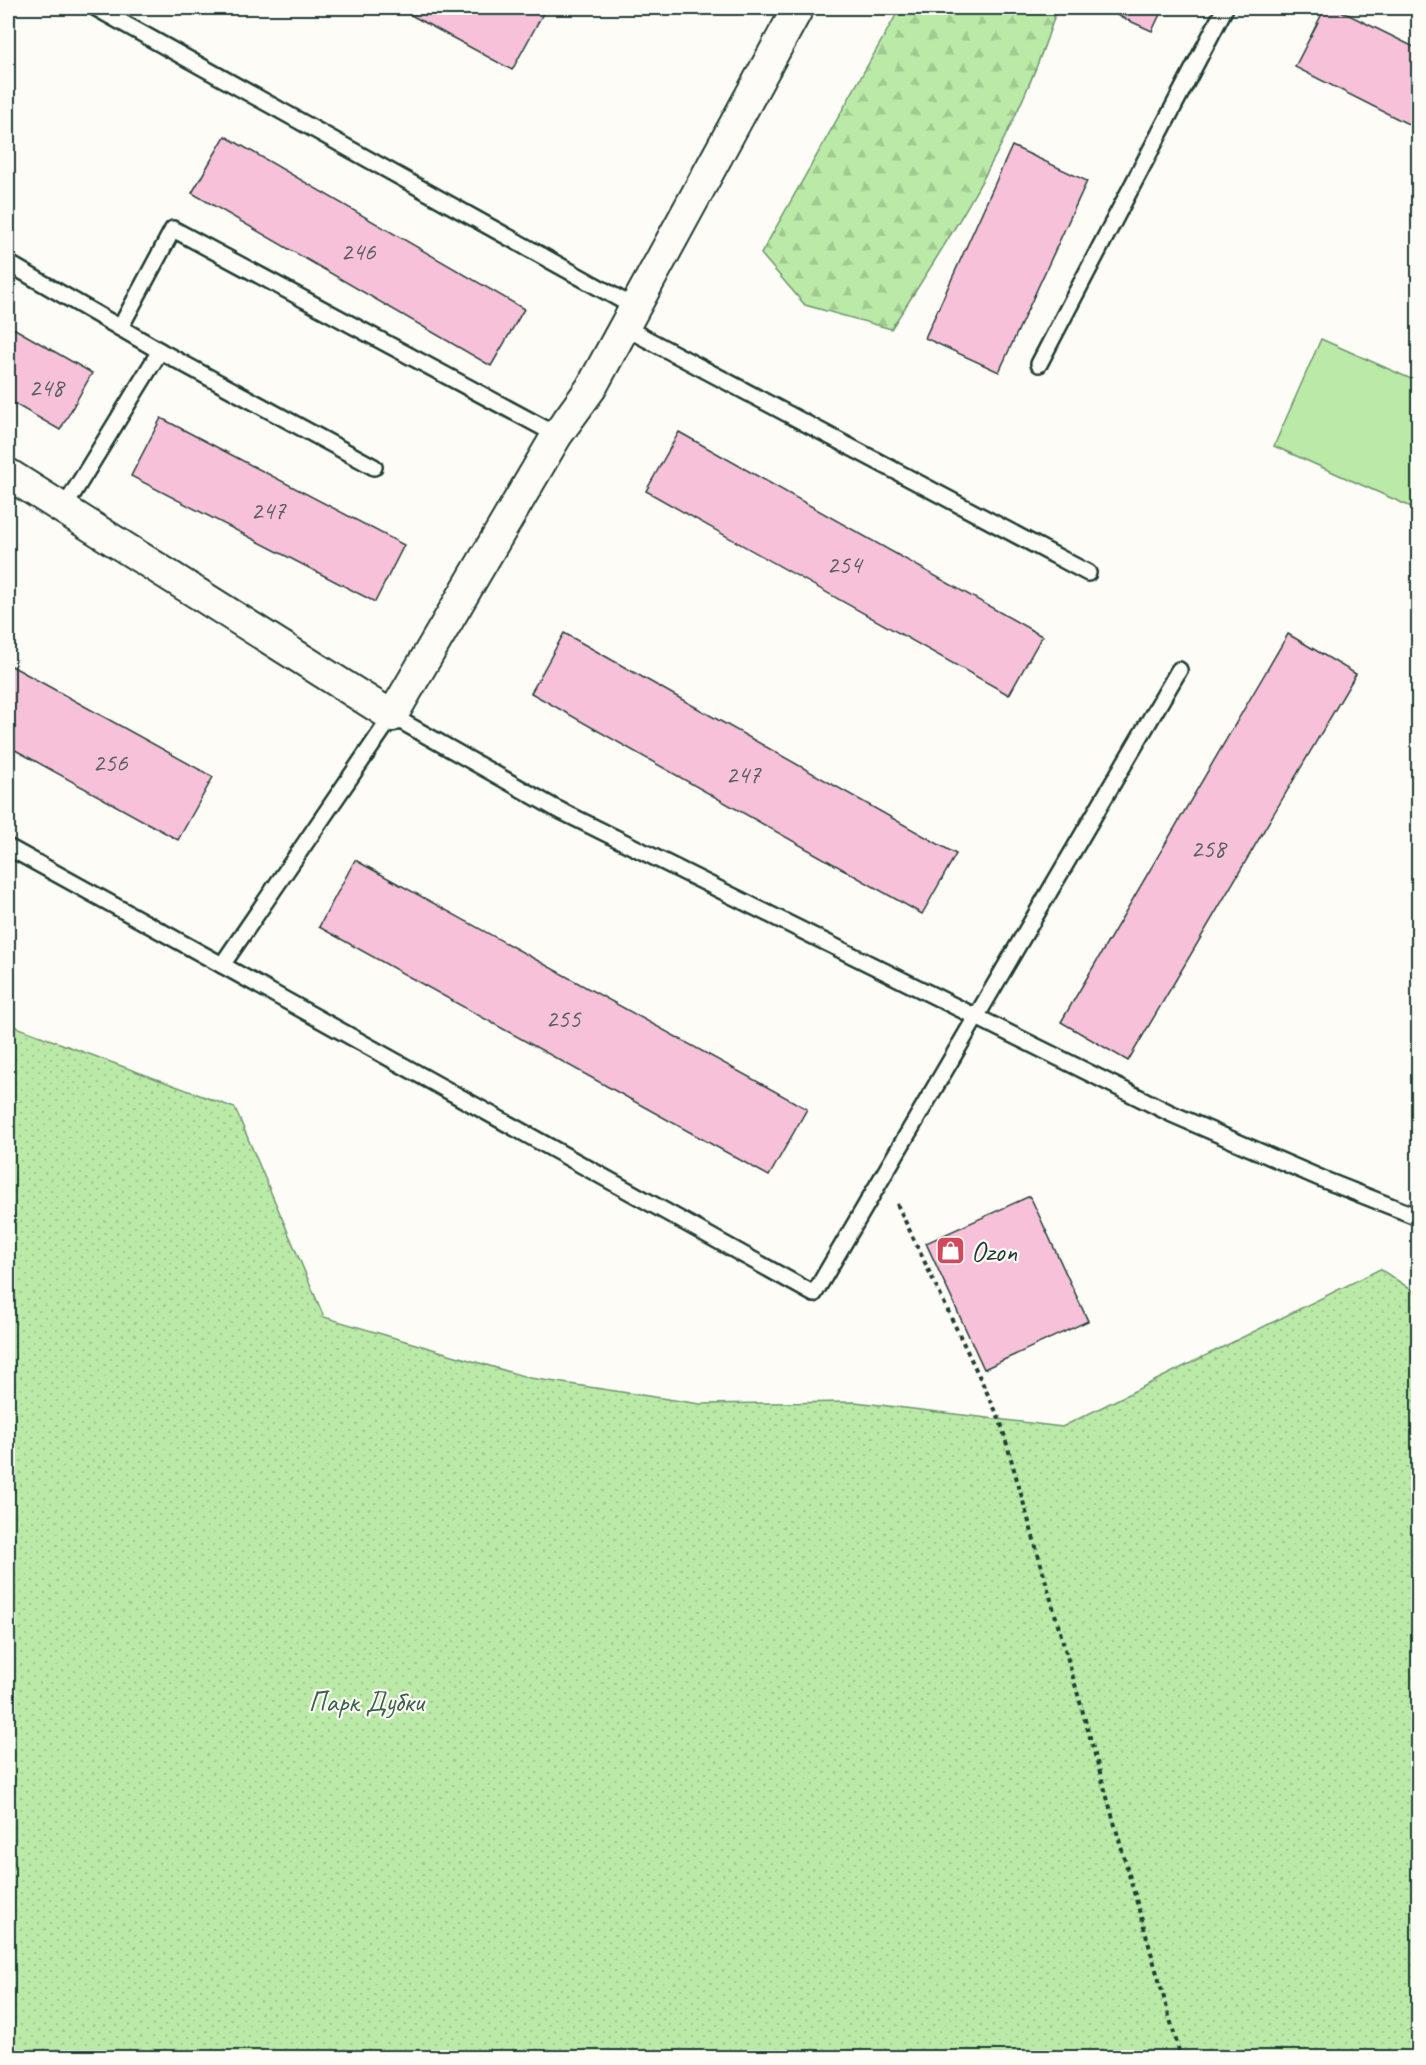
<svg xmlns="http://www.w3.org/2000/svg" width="1426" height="2065" font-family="Caveat,sans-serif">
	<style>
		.grass { fill: #bbeaa8; stroke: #6d946e; stroke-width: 1.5 }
		.forest { fill: url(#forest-firs); stroke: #6d946e; stroke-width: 1.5 }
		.park { fill: url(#park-dots); stroke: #6d946e; stroke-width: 1.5 }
		.building { fill: #f7c1da; stroke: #1f3d34; stroke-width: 1.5 }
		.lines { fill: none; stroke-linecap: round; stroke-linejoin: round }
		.lane-casing { stroke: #1f3d34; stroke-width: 20 }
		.street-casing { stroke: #1f3d34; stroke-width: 34 }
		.path { stroke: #1f3d34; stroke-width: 4; stroke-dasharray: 4.5 4.5; stroke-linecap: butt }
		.lane { stroke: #fdfcf7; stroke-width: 15 }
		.street { stroke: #fdfcf7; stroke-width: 30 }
		.labels { text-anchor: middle; stroke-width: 4.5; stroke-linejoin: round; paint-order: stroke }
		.number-label { font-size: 26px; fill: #555e5e }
		.poi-label { font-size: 28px; fill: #1f3d34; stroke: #fdfcf7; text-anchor: start }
		.park-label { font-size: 28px; fill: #3e604b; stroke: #fdfcf7 }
	</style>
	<defs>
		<pattern id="forest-firs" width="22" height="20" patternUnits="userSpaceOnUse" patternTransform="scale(1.5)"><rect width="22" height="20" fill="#bbeaa8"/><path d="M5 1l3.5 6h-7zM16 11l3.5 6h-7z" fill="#a0ca91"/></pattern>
		<pattern id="park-dots" width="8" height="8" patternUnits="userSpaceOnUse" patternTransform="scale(1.5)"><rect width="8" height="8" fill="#bbeaa8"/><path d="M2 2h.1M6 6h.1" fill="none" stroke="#a0ca91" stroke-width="1.8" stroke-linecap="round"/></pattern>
	</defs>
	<rect width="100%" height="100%" fill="#fdfcf7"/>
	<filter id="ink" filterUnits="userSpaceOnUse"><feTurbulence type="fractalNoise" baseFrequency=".0167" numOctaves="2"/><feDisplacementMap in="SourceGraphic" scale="12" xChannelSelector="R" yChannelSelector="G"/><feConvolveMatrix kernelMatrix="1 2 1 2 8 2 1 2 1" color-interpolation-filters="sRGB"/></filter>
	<g filter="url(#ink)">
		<path class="grass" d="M1321 339 1418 382V510L1274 446Z"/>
		<path class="forest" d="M900 8H1057C1022 124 957 228 891 329L805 305 761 254Z"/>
		<path class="park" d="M8 1024 235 1108 324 1317 530 1378 700 1404 855 1402 1062 1427 1380 1269 1418 1294V2057H8Z"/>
		<g class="building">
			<path d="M398 8H546L512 70Z"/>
			<path d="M1101 8H1163L1152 31Z"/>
			<path d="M1325 8H1335L1418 49V129L1295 67Z"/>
			<path d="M225 136 524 309 491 366 192 193Z"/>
			<path d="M1012 146 1087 181 999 372 925 338Z"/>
			<path d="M8 325 92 373 60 430 8 400Z"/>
			<path d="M161 418 404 545 375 602 131 476Z"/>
			<path d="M679 432 1042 636 1009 695 646 491Z"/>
			<path d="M564 633 956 854 922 914 531 693Z"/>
			<path d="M1288 634 1356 674 1128 1061 1061 1022Z"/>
			<path d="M8 664 213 777 178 840 8 746Z"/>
			<path d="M355 860 807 1109 769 1176 319 927Z"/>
			<path d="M1030 1196 1088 1321 984 1369 926 1243Z"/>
		</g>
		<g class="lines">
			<defs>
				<g id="lane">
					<path d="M96 8 634 307"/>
					<path d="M8 263 160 351 64 508"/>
					<path d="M624 327 1088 573"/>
					<path d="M120 328 173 229 557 435"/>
					<path d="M160 351 374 467"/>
					<path d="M1039 364 1225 8"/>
					<path d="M1179 670 814 1294 222 965 392 716 555 808 1172 1114 1327 1181 1418 1217"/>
					<path d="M8 847 222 965"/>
				</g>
				<path id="street" d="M8 474 392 716 557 435 591 388 798 8"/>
			</defs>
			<use href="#lane" class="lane-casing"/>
			<use href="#street" class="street-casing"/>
			<path class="path" d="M897 1204 1000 1420 1181 2058"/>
			<use href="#lane" class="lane"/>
			<use href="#street" class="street"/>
		</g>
	</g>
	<defs>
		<symbol id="shop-square" viewBox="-11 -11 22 22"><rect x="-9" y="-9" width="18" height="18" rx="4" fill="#d1495b" stroke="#fdfcf7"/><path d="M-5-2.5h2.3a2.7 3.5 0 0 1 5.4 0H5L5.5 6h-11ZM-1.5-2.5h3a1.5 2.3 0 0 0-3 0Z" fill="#fff"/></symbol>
	</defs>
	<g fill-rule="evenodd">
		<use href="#shop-square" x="934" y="1234" width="33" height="33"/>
	</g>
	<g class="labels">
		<g class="number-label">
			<text x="358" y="260">246</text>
			<text x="46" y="396">248</text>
			<text x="268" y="519">247</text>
			<text x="844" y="573">254</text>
			<text x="110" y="771">256</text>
			<text x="743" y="783">247</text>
			<text x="1208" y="857">258</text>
			<text x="563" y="1027">255</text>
		</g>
		<g class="poi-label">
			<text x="971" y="1261">Ozon</text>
		</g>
		<g class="park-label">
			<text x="366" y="1711">Парк Дубки</text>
		</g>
	</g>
	<rect width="1426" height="2065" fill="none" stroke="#fdfcf7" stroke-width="30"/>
	<rect x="15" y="15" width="1396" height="2035" fill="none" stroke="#1f3d34" stroke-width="2" filter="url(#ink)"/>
</svg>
